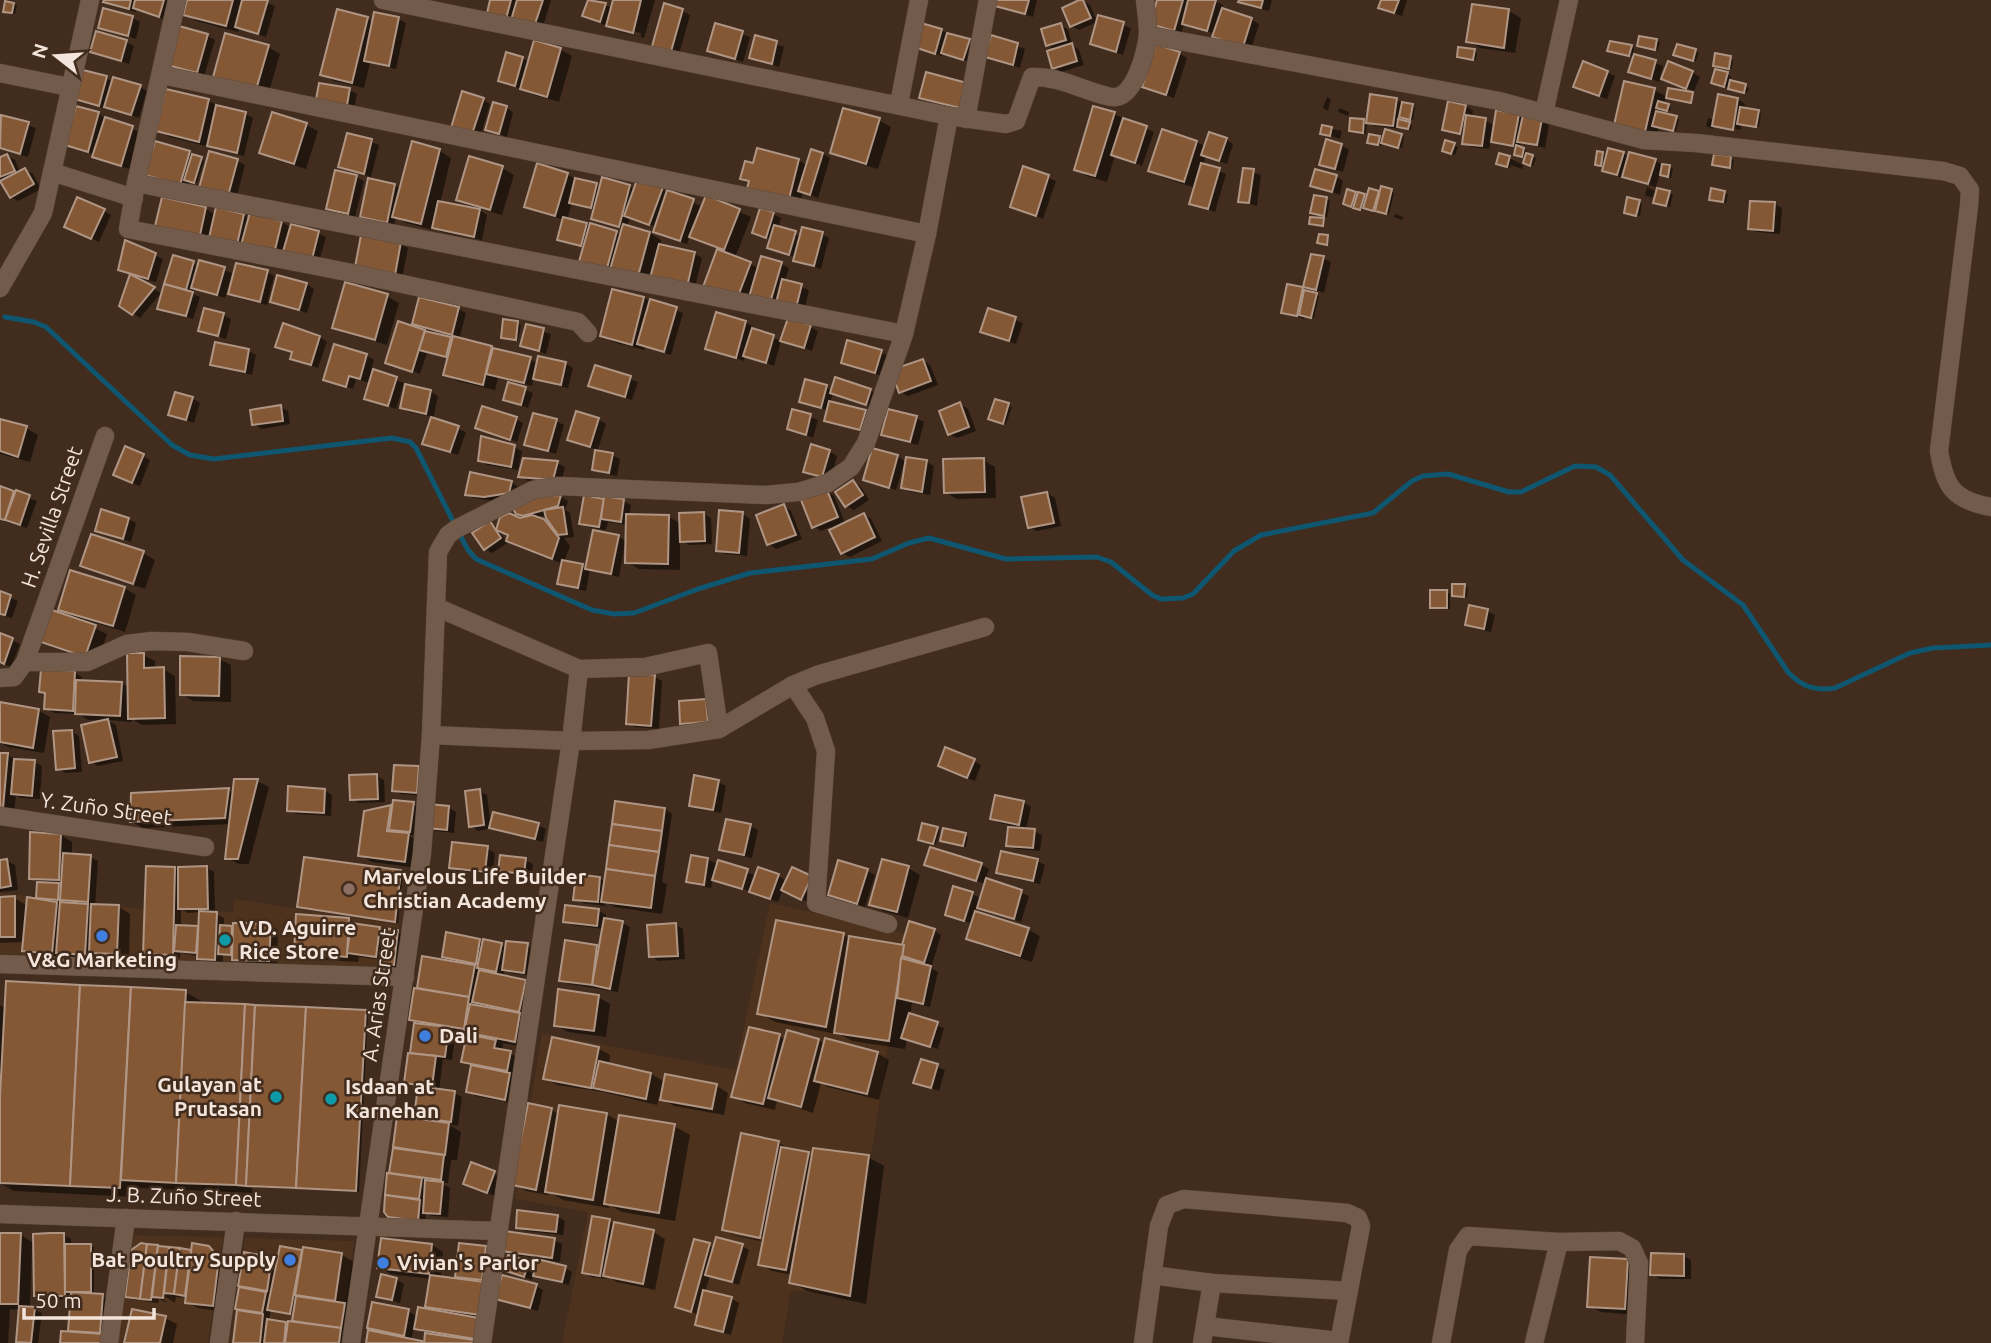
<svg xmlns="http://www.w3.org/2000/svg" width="1991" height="1343" font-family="Ubuntu,sans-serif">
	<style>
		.built { fill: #4d321e }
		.shadow { fill: #0007; fill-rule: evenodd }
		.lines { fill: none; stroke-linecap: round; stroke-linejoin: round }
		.stream { stroke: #0f5670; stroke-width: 5 }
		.building { fill: #855835; stroke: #af9584; stroke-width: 2 }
		.minor-casing { stroke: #5c4a3d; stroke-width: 19 }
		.minor { stroke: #735b4b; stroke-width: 18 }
		.education-dot { fill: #8d6e63; stroke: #412c1d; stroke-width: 2.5 }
		.shop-dot { fill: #3f7fe0; stroke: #412c1d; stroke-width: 2.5 }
		.culture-dot { fill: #0f9aa8; stroke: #412c1d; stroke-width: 2.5 }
		.labels { text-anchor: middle; stroke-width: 5; stroke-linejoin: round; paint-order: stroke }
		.street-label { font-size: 21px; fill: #f3e5dc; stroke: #412c1d }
		.poi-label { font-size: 21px; font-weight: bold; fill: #f3e5dc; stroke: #412c1d; text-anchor: start }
	</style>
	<rect width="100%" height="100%" fill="#412c1d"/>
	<g class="built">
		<path d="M0 893 144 909 233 912 235 899 399 925 392 967 0 954Z"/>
		<path d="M770 903 905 933 850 1295 791 1290 782 1343H562L588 1212 515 1199 542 1033 735 1070Z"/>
		<path d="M131 1235 223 1237 208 1343H116Z"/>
		<path d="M245 1238 354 1241 339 1343H230Z"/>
	</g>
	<g class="shadow">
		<path d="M105 0H173L166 20 137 9 136 12 112 5Z"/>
		<path d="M189 0H260L275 6 266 37 239 28 238 32 197 21 185 14Z"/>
		<path d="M492 0H551L542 30 496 17Z"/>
		<path d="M590 0 612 8 614 0H655L644 38 620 32 584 16ZM618 27 641 33V37L618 31Z"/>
		<path d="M994 0H1037L1033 17 1001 8 993 4Z"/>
		<path d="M1082 0 1090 5 1097 22 1079 30 1071 26Z"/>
		<path d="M1159 0H1213L1223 5 1221 10 1252 20 1259 24 1251 50 1222 41 1214 37 1215 34 1184 24 1181 34 1159 28 1152 23Z"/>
		<path d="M1240 0H1272L1269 11 1248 6Z"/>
		<path d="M1383 0H1407L1402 16 1388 11Z"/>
		<path d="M14 4 17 6 15 14 8 12Z"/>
		<path d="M1473 6 1509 11 1521 18 1515 53 1480 48 1468 41Z"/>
		<path d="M105 11 133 18 140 22 136 39 100 27Z"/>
		<path d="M682 11 690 15 678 58 661 54Z"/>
		<path d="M1100 17 1131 28 1123 55 1092 44Z"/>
		<path d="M367 19 374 22 398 19 406 23 396 69 370 63 364 88 334 81 322 74Z"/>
		<path d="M716 25 750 37 743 62 709 50Z"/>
		<path d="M1061 25 1068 30 1073 46 1079 50 1084 65 1061 72 1054 67 1055 50 1047 45Z"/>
		<path d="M941 30 976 45 971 63 944 52 942 56 916 47Z"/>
		<path d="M207 36 215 40 204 76 169 64Z"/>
		<path d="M993 37 1025 49 1020 68 987 56Z"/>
		<path d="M756 38 784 47 779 67 751 57Z"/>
		<path d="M1641 38 1660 42 1658 50 1639 45Z"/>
		<path d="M126 42 134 46 129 64 92 51Z"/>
		<path d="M1678 46 1699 53 1696 61 1678 56Z"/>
		<path d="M268 47 280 54 268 95 226 83Z"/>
		<path d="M1631 47 1634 49 1633 55 1663 66 1659 82 1630 71 1635 57 1609 50Z"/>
		<path d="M560 49 572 56 559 102 534 95 500 80 522 58 530 62Z"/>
		<path d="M1474 50 1477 52 1476 60 1459 56Z"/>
		<path d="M1179 53 1187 58 1174 98 1144 87Z"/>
		<path d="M1730 58 1733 60 1732 69 1715 65Z"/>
		<path d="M1584 63 1615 76 1607 99 1583 90Z"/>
		<path d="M1716 71 1731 76 1729 82 1749 88 1747 93 1716 84Z"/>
		<path d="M1692 72 1700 77 1694 91 1671 82Z"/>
		<path d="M927 75 968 111 928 101 921 97Z"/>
		<path d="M106 78 113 82 140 87 147 91 139 118 107 106V109L81 102 73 98Z"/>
		<path d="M320 85 349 90 357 94 353 114Z"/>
		<path d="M1654 90 1666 96 1664 105 1671 108 1670 111 1663 109 1662 114 1679 119 1676 131 1659 127 1658 133 1627 131Z"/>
		<path d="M167 91 209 101 221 108 246 114 253 118 244 156 170 137 158 130Z"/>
		<path d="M1327 97 1331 99 1328 111 1323 108Z"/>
		<path d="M1738 99 1745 104 1744 109 1761 113 1759 127 1741 125V130L1720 126V129L1714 125 1713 129 1706 126 1708 118 1715 120Z"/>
		<path d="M483 100 490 104 480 137 453 127Z"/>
		<path d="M1396 100 1415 107 1413 120 1402 118V122L1412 125 1411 130 1375 126 1368 122Z"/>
		<path d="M1450 103 1466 106 1473 111 1472 118 1485 120 1495 126 1518 116 1524 119 1542 121 1549 125 1545 148 1521 142 1520 148 1527 151 1526 154 1536 158 1533 166 1528 164 1526 158 1516 155 1517 148 1500 145 1491 140 1489 149 1471 147 1464 143 1465 136 1444 129Z"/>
		<path d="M506 108 513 112 507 137 487 129Z"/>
		<path d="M1339 108 1349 112 1348 116 1338 112Z"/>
		<path d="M98 113 105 119 140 132 129 169 102 161 95 155 67 145Z"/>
		<path d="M1114 114 1154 132 1142 166 1115 155 1107 182 1087 176 1076 169Z"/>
		<path d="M3 117 36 128 28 157 0 149V126Z"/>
		<path d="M879 120 891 127 878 169 844 159 832 152Z"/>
		<path d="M1364 121 1367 123 1366 134 1350 131Z"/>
		<path d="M306 125 318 131 306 169 273 159 261 152Z"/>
		<path d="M1323 127 1342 131 1340 139 1325 134Z"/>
		<path d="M348 135 379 145 371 177 340 166Z"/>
		<path d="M1401 136 1404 137 1402 148 1382 142 1381 146 1369 142 1379 138 1383 140Z"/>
		<path d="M1226 139 1233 144 1227 164 1206 156 1203 165 1226 174 1215 212 1191 203 1195 188 1162 177 1150 170 1197 142 1206 147Z"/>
		<path d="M1446 142 1458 147 1455 155 1447 152Z"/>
		<path d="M413 144 440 151 451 158 440 203 477 210 458 199 502 168 514 175 502 215 477 208 487 215 482 240 442 232 433 227V230L406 223 396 217 394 226 369 221 361 216 394 185 401 189Z"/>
		<path d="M1341 145 1349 150 1343 172 1321 165Z"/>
		<path d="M189 153 204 161 197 183 189 181 187 188 147 174Z"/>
		<path d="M1623 153 1630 157 1655 161 1670 167 1673 169 1671 178 1660 173 1656 187 1612 175 1604 170 1605 167 1597 164 1602 154 1608 157Z"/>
		<path d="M823 154 830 158 818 198 803 192 799 208 742 178 755 165 798 160 808 166Z"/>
		<path d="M7 156 15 160 20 172 25 170 33 174 41 189 18 201 11 197 0 180V159Z"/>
		<path d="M1509 158 1523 165 1522 169 1511 165 1510 168 1501 165Z"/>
		<path d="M1731 158 1734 160 1732 169 1714 165Z"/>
		<path d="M237 161 245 165 236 199 209 192Z"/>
		<path d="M1024 168 1056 181 1043 219 1012 206Z"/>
		<path d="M1245 170 1261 175 1257 206 1240 201Z"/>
		<path d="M567 174 578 181 601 188 629 186 635 190 639 180 703 207 707 198 751 217 735 258 759 268 781 264 789 268 785 281 809 290 804 311 705 286 719 249 690 235 687 244 662 236 655 231 656 227 630 217 627 227 650 233 661 240 660 246 695 254 702 258 695 287 614 273 585 248 559 239 564 220 538 212 526 206ZM572 203 595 210 593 218 624 229 622 235 567 219Z"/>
		<path d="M1336 176 1343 181 1340 195 1312 185Z"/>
		<path d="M356 177 364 181 355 217 328 208Z"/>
		<path d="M1647 187 1655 191 1652 198 1645 195Z"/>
		<path d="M1713 190 1728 194 1726 203 1711 199Z"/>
		<path d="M1391 191 1394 193 1389 214 1364 207 1363 210 1348 205 1355 193 1368 198 1378 192 1381 194Z"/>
		<path d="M1670 193 1673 194 1670 207 1658 204Z"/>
		<path d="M1327 199 1330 201 1327 217 1312 212Z"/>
		<path d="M163 200 206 209 216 215H243L250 219 282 222 291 228 318 233 326 237 318 265 211 245Z"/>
		<path d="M1639 202 1642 204 1640 216 1629 214Z"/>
		<path d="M1775 204 1782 208 1780 234 1757 232 1750 228Z"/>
		<path d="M104 211 111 215 99 242 74 230Z"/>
		<path d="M773 214 781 218 778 228 802 237 822 234 829 238 821 269 803 264 795 260 796 257 777 252 769 247 772 240 754 233Z"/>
		<path d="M1395 214 1403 217 1402 220 1394 217Z"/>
		<path d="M127 243 163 259 156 282 135 278 161 293 140 318 121 305 132 275 120 269Z"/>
		<path d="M400 244 408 248 402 278 357 266Z"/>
		<path d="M174 257 199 266 200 262 232 273 225 298 195 288 193 294 200 297 193 319 159 308Z"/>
		<path d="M1323 258 1331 262 1324 293 1305 286Z"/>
		<path d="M267 272 274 276 267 305 238 298 230 293Z"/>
		<path d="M306 284 314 289 307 313 272 301Z"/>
		<path d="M1302 289 1319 296 1314 318 1305 316 1304 319 1283 312Z"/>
		<path d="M387 296 399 303 387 345 346 333 334 327Z"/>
		<path d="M644 298 683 313 671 355 645 347 644 350 613 342 602 336Z"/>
		<path d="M458 309 466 313 459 340 530 359 538 364 565 363 573 368 568 388 542 382 534 377 532 386 512 381 511 384 533 393 528 408 505 399 510 381 498 378 495 390 457 381 445 374 449 359 427 353 420 374 387 362 399 324 425 331 414 323ZM434 331 455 336 454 341 433 334Z"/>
		<path d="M989 310 1023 323 1016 344 982 331Z"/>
		<path d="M223 315 231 319 226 339 200 330Z"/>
		<path d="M746 322 753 327 752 330 781 341 774 366 745 355 744 361 707 348Z"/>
		<path d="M517 323 521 325 518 341 502 337Z"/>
		<path d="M527 326 551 334 546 354 522 345Z"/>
		<path d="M810 327 818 331 812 351 783 340Z"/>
		<path d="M320 337 327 342 318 368 300 362 292 358 294 353 277 346Z"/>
		<path d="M249 351 256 355 252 375 220 368 212 364Z"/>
		<path d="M881 352 888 356 883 376 850 367 843 363Z"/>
		<path d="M366 355 374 360 371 371 404 383 396 409 366 398 370 383 356 379 353 389 326 379Z"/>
		<path d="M923 361 930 365 938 385 908 396 901 392Z"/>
		<path d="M596 367 638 382 632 400 590 385Z"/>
		<path d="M407 387 431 392 438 396 433 419 466 432 458 455 424 443 433 417 409 412 402 408Z"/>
		<path d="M826 387 832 391 870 390 878 394 873 408 833 393 830 403 865 412 872 416 868 433 833 424 826 420 829 411 801 401Z"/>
		<path d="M192 398 200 403 194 423 170 414Z"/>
		<path d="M996 401 1012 407 1006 424 993 420Z"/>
		<path d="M960 404 968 409 976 431 957 438 949 434Z"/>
		<path d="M280 407 288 411 290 424 262 429 254 424Z"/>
		<path d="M793 411 818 420 813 438 789 428Z"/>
		<path d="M916 418 924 422 918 445 891 439 884 434Z"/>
		<path d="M516 419 523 423 517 442 477 428Z"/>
		<path d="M598 419 606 424 597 452 612 455 620 459 617 476 601 473 594 469 597 450 569 439Z"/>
		<path d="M0 421 26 428 38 435 30 462 0 454Z"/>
		<path d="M556 421 564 425 556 454 526 444Z"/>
		<path d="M514 447 522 451 518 470 487 465 480 460Z"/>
		<path d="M829 451 837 456 830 480 805 471Z"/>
		<path d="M143 456 150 460 140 486 123 479Z"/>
		<path d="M897 456 905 461 896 490 865 479Z"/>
		<path d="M908 459 927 462 934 466 930 495 911 492 903 487Z"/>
		<path d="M983 460 995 467 996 498 957 499 945 492Z"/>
		<path d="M557 463 565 467 561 483 528 481 520 476Z"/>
		<path d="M472 474 512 483 519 487 516 497 493 501 474 498 467 494Z"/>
		<path d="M853 483 861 487 869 500 854 510 846 506Z"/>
		<path d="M0 488 37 501 27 528 0 520Z"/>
		<path d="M827 491 834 496 845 523 864 514 871 519 882 541 850 557 842 553 830 527 821 531 814 527Z"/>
		<path d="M1047 493 1055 498 1061 526 1037 531 1029 527Z"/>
		<path d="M561 497 568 501 565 510 570 513 574 537 564 538 570 546 564 562 587 569 618 536 627 542V525L608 522 606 530 588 527 581 523 585 497 623 501 631 505 629 516 669 517 681 524 704 514 711 518 712 544 689 545 680 540V570L639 569 627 562V543H625L619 577 590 570 586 591 567 587 559 583 563 564 509 542 492 553 485 549 490 523 498 528 526 518 517 513 536 498ZM547 515 554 527 535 518ZM498 529 510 536 507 543Z"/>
		<path d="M784 506 791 511 802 539 776 549 769 544Z"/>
		<path d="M743 514 750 519 747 556 725 554 718 550Z"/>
		<path d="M128 519 136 523 131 542 97 530Z"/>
		<path d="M143 553 155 560 145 589 94 572 82 565Z"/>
		<path d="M1464 586 1468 588 1467 597 1454 595Z"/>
		<path d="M124 588 136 595 125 632 83 619 82 622 107 634 97 663 52 647 40 640 75 618 60 609Z"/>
		<path d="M1447 592 1450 594V609L1431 607Z"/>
		<path d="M0 593 18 601 12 618 0 615Z"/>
		<path d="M1487 611 1495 615 1491 632 1474 628 1467 624Z"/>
		<path d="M0 635 20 644 11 667 0 662Z"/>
		<path d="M143 655 155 661V669H163L175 676 176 724 142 725 132 719V722L107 720 116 725 123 761 98 766 91 762 105 720H88L79 714 54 713 46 708 47 695 41 691 42 671 75 673 82 677V682L121 683 129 688Z"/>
		<path d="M219 659 231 665V702L193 701 181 694Z"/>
		<path d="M655 677 662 681 659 729 635 727 628 723Z"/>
		<path d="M705 701 713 705 715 726 690 728 682 723Z"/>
		<path d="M0 710H38L50 717 44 753 8 747 0 743Z"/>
		<path d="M71 731 79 736 82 772 66 773 58 769Z"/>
		<path d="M0 754 8 755 18 761 34 762 42 766 40 799 21 798 16 795 14 814 0 812Z"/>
		<path d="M974 761 981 765 975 781 947 770Z"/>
		<path d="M419 768 426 772 424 796 401 794 394 790Z"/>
		<path d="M377 776 384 780 385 802 359 803 351 799Z"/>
		<path d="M257 781 269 787 249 864H239L227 858 231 824 143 828 131 821 133 795 229 790 234 793Z"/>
		<path d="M718 782 726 786 721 813 698 809 691 805Z"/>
		<path d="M325 791 332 795 331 816 296 814 288 810Z"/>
		<path d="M479 791 487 795 491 827 538 825 546 829 543 842 493 828 478 831 471 826Z"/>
		<path d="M1023 802 1031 807 1026 830 1034 831 1042 835 1040 851 1016 849 1008 845 1025 828 999 823 992 818Z"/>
		<path d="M413 804 421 808 417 836 407 834 420 842 417 868 372 862 360 855 390 807 394 809Z"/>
		<path d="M449 808 456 812 454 833 436 831 428 827Z"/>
		<path d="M665 809 672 814 662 882 667 884 662 914 615 907 605 902V906L583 903 575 899 600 879 606 882Z"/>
		<path d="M750 826 758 830 752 858 728 853 721 849Z"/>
		<path d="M937 829 940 831 936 844 923 841Z"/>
		<path d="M61 835 72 842V855L90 857 98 861 95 906 119 907 130 914 129 960 103 959 97 955 96 960 70 959 64 955V960L36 957 24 950 25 942 0 943V898H14L28 906 45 901 37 897 39 882 31 878Z"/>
		<path d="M965 835 968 837 966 847 942 841Z"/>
		<path d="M487 848 495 853 492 875 458 871 451 867Z"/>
		<path d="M708 859 718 865 719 862 757 876H778L787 881 811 878 809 903 783 889 778 902 713 878 711 888 696 885 688 881Z"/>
		<path d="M525 860 533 864 531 877 508 874 500 870Z"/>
		<path d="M7 861 15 865 18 890 0 892V862Z"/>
		<path d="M1037 861 1045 865 1040 884 1005 876 998 872Z"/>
		<path d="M926 864 981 865 989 869 985 880 1029 896 1021 922 987 911 977 905 975 912 1029 930 1040 936 1032 962 980 945 968 938 973 924 947 914 972 894 982 899 986 884Z"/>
		<path d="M207 868 214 872 215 913 224 918V927L235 929 271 926 278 930 277 965 241 963 233 959 240 953H223V963L206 962 199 956 180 953V958H153L145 953 175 869 179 871ZM181 909 188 913 201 912 200 928 181 927Z"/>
		<path d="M908 868 920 875 908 918 883 911 871 904Z"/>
		<path d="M867 871 875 875 865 907 830 895Z"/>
		<path d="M400 872 403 873 398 923 299 906Z"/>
		<path d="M599 911 606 915V920L622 923 630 927 618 992 569 984 561 980 597 947 600 949 604 929 572 925 565 921Z"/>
		<path d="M349 920 360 926 380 929 386 932H397L405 936 401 969 390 967 383 963V960L359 957 358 962 307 959 295 952Z"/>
		<path d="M676 925 683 929 685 959 658 961 651 956Z"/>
		<path d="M934 930 941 935 931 968 938 972 930 1007 912 1003 910 1016 944 1028 938 1049 907 1039 905 1049 852 1041 841 1035 775 1022 759 1013 843 935 849 938 903 946Z"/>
		<path d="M448 935 484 943 501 945 507 948 527 945 535 950 531 976 511 973 505 970 503 977 526 982 538 989 527 1048 503 1043 502 1051 518 1057 512 1103 476 1096 468 1092 471 1066 463 1062 469 1033 456 1031 452 1060 443 1059 439 1091 454 1093 462 1097 458 1126 448 1124 461 1132 457 1160H451L448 1183H441L450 1188 448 1217 432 1216 426 1213 425 1224 400 1221 386 1212 394 1150 402 1151 395 1146 424 1121 415 1116 420 1088 406 1082 416 1022 411 1019 424 958 457 964 444 956Z"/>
		<path d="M7 983 185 992 201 1001V1004L368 1014 359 1192 252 1187V1193L137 1188 136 1197 14 1191 0 1183V1005L6 1009Z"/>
		<path d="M598 997 610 1004 606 1037 568 1032 556 1025Z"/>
		<path d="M779 1036 786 1040H819L825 1044 877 1053 889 1060 879 1100 828 1087 821 1083 813 1113 777 1101 775 1110 745 1103 733 1096Z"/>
		<path d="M599 1049 610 1055 609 1065 651 1074 665 1082 717 1086 728 1093 724 1115 674 1106 659 1097 657 1105 603 1092 557 1085 545 1078Z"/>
		<path d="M922 1061 945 1070 939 1091 915 1082Z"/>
		<path d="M530 1105 552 1110 559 1114H606L620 1122 674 1126 690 1135 675 1221 622 1212 609 1205V1208L563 1200 549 1192 548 1195 526 1191 514 1184Z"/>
		<path d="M778 1142 790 1150 813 1157H868L884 1166 866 1304 807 1291 791 1282 792 1275 772 1271 760 1264 765 1242 736 1236 724 1230ZM734 1231 769 1238 768 1241 734 1235Z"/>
		<path d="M472 1164 502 1177 495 1196 473 1187Z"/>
		<path d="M557 1216 565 1221 563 1235 525 1231 517 1227Z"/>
		<path d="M609 1221 615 1224 654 1232 665 1239 655 1290 617 1282 608 1277 607 1279 591 1277 584 1272Z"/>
		<path d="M0 1234 21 1235 35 1244 63 1235 71 1239V1246L94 1247V1295L102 1296 110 1300 107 1338 61 1343 70 1333 72 1299 43 1300 36 1295 35 1247H32L30 1308 42 1313 38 1343H22L18 1341 21 1310 10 1309 8 1343H0Z"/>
		<path d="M555 1240 562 1244 560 1262 510 1254 503 1250Z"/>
		<path d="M695 1241 714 1248 742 1246 749 1250 739 1285 710 1276 705 1292 732 1299 739 1303 731 1335 704 1328 697 1324 699 1315 677 1306Z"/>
		<path d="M141 1245 190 1251 192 1254 208 1247 221 1254 230 1266 224 1312 198 1308 186 1302 187 1298 176 1297 175 1303 164 1296V1300L168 1303 159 1299 158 1303 135 1300 127 1296Z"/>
		<path d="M432 1245 443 1252 441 1278 466 1282 457 1276 485 1248 493 1252 489 1283 536 1286 543 1290 538 1311 505 1302 495 1297 487 1343H425L427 1334 414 1327 411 1341 422 1343H367L380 1334 369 1327 408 1311 418 1317 427 1310 431 1279 391 1274 379 1267Z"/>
		<path d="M281 1248 304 1252V1249L342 1255 354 1262 347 1306 352 1309 349 1332H343L352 1337V1343H235L243 1311 237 1308 245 1254 272 1258 278 1262ZM271 1310 275 1312V1310L299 1314 294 1317 293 1323 289 1325 269 1321Z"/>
		<path d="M1684 1256 1691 1260V1279H1660L1652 1274Z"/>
		<path d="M1628 1261 1640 1267 1637 1315 1601 1312 1589 1306Z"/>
		<path d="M528 1263 537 1268H565L572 1272 569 1285 543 1279 533 1274 532 1280 505 1270Z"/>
		<path d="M396 1279 404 1284 400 1303 378 1296Z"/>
		<path d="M165 1318 177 1324 173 1343H126Z"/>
	</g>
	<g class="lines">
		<g class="stream">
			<path d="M5 317 34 322 46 327 172 445 190 455 214 459 392 438 410 442 416 448 453 521"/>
			<path d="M460 535 468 550 476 559 592 610 614 614 634 613 698 589 750 573 872 559 909 543 929 538 1006 559 1097 557 1111 562 1152 595 1161 599 1183 598 1193 594 1234 551 1261 535 1373 513 1412 481 1423 476 1448 474 1509 492H1521L1575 466 1596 467 1610 475 1683 560 1743 605 1788 672C1802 687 1815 691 1835 688L1910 653 1933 648 1991 645"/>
		</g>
	</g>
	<g class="building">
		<path d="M104 0H131L129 9 103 2Z"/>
		<path d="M135 0H164L159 17 133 8Z"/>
		<path d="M187 0H233L226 26 183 15Z"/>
		<path d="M242 0H268L258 34 235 27Z"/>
		<path d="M490 0H511L506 19 487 13Z"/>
		<path d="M517 0H543L534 27 511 20Z"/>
		<path d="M588 0 606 3 600 22 582 16Z"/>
		<path d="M613 0H641L633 33 606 26Z"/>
		<path d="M992 0H1029L1025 14 991 5Z"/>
		<path d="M1079 0H1083L1091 18 1070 27 1062 8Z"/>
		<path d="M1157 0H1183L1174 31 1150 24Z"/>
		<path d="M1188 0H1216L1207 31 1182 24Z"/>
		<path d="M1239 0H1263L1261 8 1238 2Z"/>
		<path d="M1381 0H1399L1394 13 1378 8Z"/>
		<path d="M5 1 14 3 12 13 3 12Z"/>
		<path d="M664 3 683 9 670 55 651 50Z"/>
		<path d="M1472 4 1509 9 1504 48 1466 42Z"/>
		<path d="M103 8 133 16 128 36 98 28Z"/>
		<path d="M1222 8 1252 18 1243 47 1212 37Z"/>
		<path d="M337 9 368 17 352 83 320 75Z"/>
		<path d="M374 12 399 17 389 66 364 61Z"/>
		<path d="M1098 15 1124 22 1116 52 1090 44Z"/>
		<path d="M715 23 743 31 735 59 707 51Z"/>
		<path d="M921 23 942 29 935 54 914 47Z"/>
		<path d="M1061 23 1066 40 1046 46 1041 29Z"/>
		<path d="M179 26 208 34 197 73 167 65Z"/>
		<path d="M96 31 127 40 121 61 90 52Z"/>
		<path d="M225 33 269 45 256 90 213 77Z"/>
		<path d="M947 33 970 39 963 60 941 53Z"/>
		<path d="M755 35 777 41 772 64 749 58Z"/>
		<path d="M991 35 1018 43 1013 65 985 57Z"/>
		<path d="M1639 36 1657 39 1655 50 1637 46Z"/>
		<path d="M534 40 561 48 547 97 520 89Z"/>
		<path d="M1610 41 1632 45 1629 56 1607 51Z"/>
		<path d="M1072 43 1077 61 1052 69 1047 51Z"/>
		<path d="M1156 44 1180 52 1166 95 1142 87Z"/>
		<path d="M1677 44 1696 49 1693 61 1673 55Z"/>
		<path d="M1458 47 1475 49 1473 60 1457 57Z"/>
		<path d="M506 52 523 57 515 86 498 81Z"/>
		<path d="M1715 53 1731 56 1729 69 1713 66Z"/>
		<path d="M1634 54 1656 60 1651 79 1628 72Z"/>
		<path d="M1583 61 1608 71 1599 96 1573 87Z"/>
		<path d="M1668 61 1693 71 1686 89 1661 79Z"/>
		<path d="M79 69 107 76 99 106 71 98Z"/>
		<path d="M1715 69 1728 72 1724 87 1711 83Z"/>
		<path d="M926 72 967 83 960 108 919 98Z"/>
		<path d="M113 77 141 85 131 115 104 107Z"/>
		<path d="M1730 80 1746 84 1744 93 1728 89Z"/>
		<path d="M1624 81 1655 88 1645 132 1614 125Z"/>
		<path d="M319 83 350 88 346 111 315 105Z"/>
		<path d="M1668 88 1693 92 1691 103 1666 98Z"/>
		<path d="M166 89 209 99 199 142 156 131Z"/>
		<path d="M462 91 484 98 472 134 451 128Z"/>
		<path d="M1370 94 1397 98 1393 126 1366 123Z"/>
		<path d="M1718 94 1738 98 1733 130 1712 126Z"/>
		<path d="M1448 101 1466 105 1460 134 1442 130Z"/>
		<path d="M1658 101 1669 104 1667 111 1656 108Z"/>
		<path d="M493 102 507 106 499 134 485 130Z"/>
		<path d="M1402 102 1413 104 1410 120 1399 117Z"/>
		<path d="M216 105 246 112 237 153 207 146Z"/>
		<path d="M76 106 99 112 88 152 65 145Z"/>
		<path d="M1093 106 1115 112 1095 176 1074 170Z"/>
		<path d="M1740 107 1759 110 1756 127 1737 124Z"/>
		<path d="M843 108 880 118 866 164 830 153Z"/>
		<path d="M1496 110 1519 114 1513 146 1491 142Z"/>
		<path d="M1656 111 1677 116 1673 131 1652 126Z"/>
		<path d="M272 112 307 123 294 164 259 153Z"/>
		<path d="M1 115 29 122 20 154 0 148Z"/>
		<path d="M1466 115 1486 118 1482 146 1462 144Z"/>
		<path d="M1523 115 1542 119 1537 145 1517 142Z"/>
		<path d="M105 117 133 126 121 166 92 157Z"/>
		<path d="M1123 118 1147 126 1135 163 1111 155Z"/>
		<path d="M1350 118 1364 119 1363 133 1349 131Z"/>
		<path d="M1398 119 1410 122 1408 129 1397 127Z"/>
		<path d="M1322 125 1332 127 1330 136 1320 134Z"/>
		<path d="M1162 129 1197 141 1184 182 1148 171Z"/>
		<path d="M1385 129 1402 134 1398 148 1381 143Z"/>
		<path d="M1209 132 1227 138 1219 161 1201 155Z"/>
		<path d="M347 133 372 139 364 174 338 167Z"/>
		<path d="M1369 134 1380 136 1378 145 1367 143Z"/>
		<path d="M1326 139 1342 144 1335 169 1319 165Z"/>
		<path d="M1445 140 1455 143 1451 154 1442 151Z"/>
		<path d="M155 141 190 151 180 185 145 175Z"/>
		<path d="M412 141 440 149 421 224 392 217Z"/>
		<path d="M1516 145 1524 148 1522 157 1514 155Z"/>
		<path d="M757 148 799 159 788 203 746 192 749 181 740 179 745 161 753 163Z"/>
		<path d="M1608 148 1624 152 1617 175 1602 171Z"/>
		<path d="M811 149 823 153 810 195 798 191Z"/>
		<path d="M209 151 238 159 228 196 199 188Z"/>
		<path d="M1597 151 1603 152 1601 166 1595 165Z"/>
		<path d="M1629 152 1656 159 1648 184 1622 177Z"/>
		<path d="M1499 153 1510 156 1507 167 1496 164Z"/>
		<path d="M1526 153 1533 155 1530 166 1523 163Z"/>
		<path d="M7 154 15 171 0 177V157Z"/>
		<path d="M192 154 202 157 194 183 184 180Z"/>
		<path d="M1714 154 1731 156 1730 168 1712 165Z"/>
		<path d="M469 156 503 166 490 210 456 200Z"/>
		<path d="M537 163 568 173 555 216 524 207Z"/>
		<path d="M1201 163 1220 168 1208 209 1189 204Z"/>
		<path d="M1662 164 1670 165 1668 177 1660 175Z"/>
		<path d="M1023 166 1049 175 1036 216 1010 207Z"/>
		<path d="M25 168 34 184 10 198 0 181Z"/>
		<path d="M1243 168 1254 169 1249 203 1238 202Z"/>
		<path d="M1315 169 1337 175 1332 192 1310 186Z"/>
		<path d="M335 170 357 175 348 214 326 209Z"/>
		<path d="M602 177 630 185 619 227 591 219Z"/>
		<path d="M638 177 663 187 649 225 624 216Z"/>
		<path d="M368 178 395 184 387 223 360 217Z"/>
		<path d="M575 178 597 183 591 208 569 203Z"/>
		<path d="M1381 186 1392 189 1386 214 1375 211Z"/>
		<path d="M1369 188 1379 191 1373 211 1363 208Z"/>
		<path d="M1657 188 1670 191 1666 206 1653 203Z"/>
		<path d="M1711 188 1725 191 1723 202 1709 200Z"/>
		<path d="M1347 189 1356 192 1351 207 1343 204Z"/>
		<path d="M667 190 694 199 680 241 653 232Z"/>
		<path d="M1358 192 1365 194 1360 210 1353 208Z"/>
		<path d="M706 195 740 209 724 250 689 237Z"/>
		<path d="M1314 195 1327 197 1324 216 1310 213Z"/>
		<path d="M77 197 105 209 91 239 64 227Z"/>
		<path d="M162 197 206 207 199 240 154 230Z"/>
		<path d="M1627 197 1640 200 1636 216 1624 213Z"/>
		<path d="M438 201 480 209 474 237 432 228Z"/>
		<path d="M1750 201 1775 202 1773 231 1748 229Z"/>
		<path d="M216 207 244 214 236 249 208 242Z"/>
		<path d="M760 208 774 212 766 238 752 233Z"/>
		<path d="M250 212 282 221 274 254 241 245Z"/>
		<path d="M563 217 587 223 581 246 557 240Z"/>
		<path d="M1310 217 1324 218 1323 226 1309 224Z"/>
		<path d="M590 223 617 231 606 272 578 265Z"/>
		<path d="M291 224 319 231 311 263 282 255Z"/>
		<path d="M623 224 650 232 637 280 609 273Z"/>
		<path d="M774 225 796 231 789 255 767 248Z"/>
		<path d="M802 227 823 232 814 266 793 261Z"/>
		<path d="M1319 234 1328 235 1327 245 1317 243Z"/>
		<path d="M361 235 401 242 395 275 355 267Z"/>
		<path d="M125 240 156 253 148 279 118 270Z"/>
		<path d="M659 244 695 252 687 287 650 278Z"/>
		<path d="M717 249 751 262 737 299 703 287Z"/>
		<path d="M1311 254 1324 256 1316 290 1303 287Z"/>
		<path d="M173 255 194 261 186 290 164 284Z"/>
		<path d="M761 256 782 262 770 303 749 297Z"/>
		<path d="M199 260 225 267 217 295 191 288Z"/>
		<path d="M236 263 268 270 260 302 228 294Z"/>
		<path d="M130 274 155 287 132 315 119 306Z"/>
		<path d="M277 275 307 283 299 310 270 302Z"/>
		<path d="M782 279 802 284 796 308 776 303Z"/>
		<path d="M345 282 388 294 375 340 332 328Z"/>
		<path d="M164 284 193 292 186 316 157 309Z"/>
		<path d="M1287 284 1303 287 1297 316 1281 313Z"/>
		<path d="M612 289 644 297 632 345 600 336Z"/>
		<path d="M1304 290 1317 293 1311 318 1299 315Z"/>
		<path d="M419 297 459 307 452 335 412 324Z"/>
		<path d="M650 299 677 307 664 352 637 344Z"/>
		<path d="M204 308 224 313 218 336 198 331Z"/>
		<path d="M988 308 1016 317 1009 341 980 332Z"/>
		<path d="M716 312 746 321 736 358 705 349Z"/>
		<path d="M788 318 811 325 804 348 780 341Z"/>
		<path d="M503 319 518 321 516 340 501 338Z"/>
		<path d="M398 321 425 330 412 372 385 363Z"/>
		<path d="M283 323 320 336 311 365 290 359 292 352 275 347Z"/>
		<path d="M526 324 544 328 539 351 520 346Z"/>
		<path d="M752 328 774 335 766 363 743 356Z"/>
		<path d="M425 331 451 337 446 357 419 350Z"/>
		<path d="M453 336 492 346 483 385 443 375Z"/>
		<path d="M847 340 882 350 875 373 841 363Z"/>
		<path d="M215 342 249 349 245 372 210 365Z"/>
		<path d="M334 344 367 354 360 379 349 376 346 387 323 380Z"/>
		<path d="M493 348 531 357 524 383 486 374Z"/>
		<path d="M538 356 566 362 561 385 533 379Z"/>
		<path d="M923 359 931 381 899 393 891 370Z"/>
		<path d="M595 365 631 376 625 397 588 386Z"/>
		<path d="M373 369 397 377 388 406 364 399Z"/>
		<path d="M835 377 871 389 866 405 830 393Z"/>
		<path d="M805 379 827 385 821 408 799 402Z"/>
		<path d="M508 382 526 387 521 405 503 400Z"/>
		<path d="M405 384 431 390 426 414 400 408Z"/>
		<path d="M175 392 193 397 186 420 168 415Z"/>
		<path d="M995 399 1009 403 1003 424 988 419Z"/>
		<path d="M829 401 866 410 860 430 824 421Z"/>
		<path d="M960 402 969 427 948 435 939 411Z"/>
		<path d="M281 405 283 421 252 425 250 410Z"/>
		<path d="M482 406 517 417 510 440 475 428Z"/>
		<path d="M792 409 811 414 806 435 787 429Z"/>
		<path d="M888 409 917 416 910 442 881 435Z"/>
		<path d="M576 411 599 418 590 447 567 440Z"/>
		<path d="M533 413 557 419 548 451 524 445Z"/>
		<path d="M431 417 459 426 450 452 422 444Z"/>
		<path d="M0 419 27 426 18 457 0 451Z"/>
		<path d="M481 436 515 445 511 467 478 461Z"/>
		<path d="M811 444 830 450 822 477 803 472Z"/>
		<path d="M125 446 144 454 132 483 113 475Z"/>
		<path d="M872 448 898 455 889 488 863 480Z"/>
		<path d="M595 450 613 453 609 473 592 470Z"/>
		<path d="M906 457 927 460 922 492 901 488Z"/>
		<path d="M523 458 558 461 553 480 518 477Z"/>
		<path d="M984 458 985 492 944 493 943 459Z"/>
		<path d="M470 472 512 481 509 493 484 497 465 495Z"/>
		<path d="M853 480 863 495 845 507 835 492Z"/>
		<path d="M0 486 14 491 5 520 0 519Z"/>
		<path d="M16 490 30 495 20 525 5 520Z"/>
		<path d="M827 490 838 517 812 528 801 500Z"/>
		<path d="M1047 492 1054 523 1028 528 1021 497Z"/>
		<path d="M561 495 558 506 523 516 516 514 512 507 535 497Z"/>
		<path d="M584 495 604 499 599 527 579 524Z"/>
		<path d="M604 496 624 499 621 522 601 519Z"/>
		<path d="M784 504 796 535 767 545 756 515Z"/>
		<path d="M563 507 567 534 558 535 546 518 544 510Z"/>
		<path d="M101 509 129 518 123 539 95 531Z"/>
		<path d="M719 510 743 512 739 553 716 551Z"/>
		<path d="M704 512 705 541 680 542 679 513Z"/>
		<path d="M509 513 520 518 532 515 544 519 559 538 552 559 506 541 508 535 496 530 500 517Z"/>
		<path d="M864 513 875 537 841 554 829 530Z"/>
		<path d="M626 514 669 515 668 564 625 563Z"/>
		<path d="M490 521 501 538 484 550 472 533Z"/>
		<path d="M593 530 619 535 611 574 585 569Z"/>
		<path d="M91 534 144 551 133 584 80 566Z"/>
		<path d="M562 560 583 564 578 588 557 584Z"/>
		<path d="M70 570 125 587 113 626 58 610Z"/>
		<path d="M1452 584H1465L1464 597 1452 596Z"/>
		<rect x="1430" y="590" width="17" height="18"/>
		<path d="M0 591 11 595 5 615 0 614Z"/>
		<path d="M1469 605 1488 609 1484 629 1465 625Z"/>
		<path d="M49 609 96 625 85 657 38 641Z"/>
		<path d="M0 633 13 638 4 664 0 662Z"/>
		<path d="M127 653H144V668L164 667 165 718 128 719Z"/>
		<path d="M180 656 220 657 219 696 180 695Z"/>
		<path d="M41 669 75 671 73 711 44 709 45 693 39 692Z"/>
		<path d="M629 673 655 675 651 726 626 724Z"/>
		<path d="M76 680 122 682 120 716 75 714Z"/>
		<path d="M706 699 708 722 680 724 679 701Z"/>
		<path d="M0 702 39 709 33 748 0 742Z"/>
		<path d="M108 719 117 757 89 763 81 725Z"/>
		<path d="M72 730 75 768 56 770 53 731Z"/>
		<path d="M945 747 975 759 967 778 938 766Z"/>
		<path d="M0 753H8L3 808H0Z"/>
		<path d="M14 759 35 760 32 796 11 794Z"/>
		<path d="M394 765 419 766 417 793 392 791Z"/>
		<path d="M377 774 378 799 350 800 349 775Z"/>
		<path d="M694 775 719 780 713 810 689 806Z"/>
		<path d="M234 779H258L238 859H225Z"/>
		<path d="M288 786 325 789 324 813 287 811Z"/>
		<path d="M229 788 225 818 130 822 131 793Z"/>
		<path d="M480 789 484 825 469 827 465 791Z"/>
		<path d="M995 795 1024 801 1019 825 990 819Z"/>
		<path d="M393 800 414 802 410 832 389 830Z"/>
		<path d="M615 801 665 808 662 831 612 824Z"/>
		<path d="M429 804 449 806 447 830 426 828Z"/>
		<path d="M391 805 387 831 409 833 405 862 358 856 364 811Z"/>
		<path d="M493 812 539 823 535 839 489 828Z"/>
		<path d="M726 819 751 824 744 855 719 850Z"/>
		<path d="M922 823 938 827 933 844 918 840Z"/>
		<path d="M612 824 662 831 659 852 609 845Z"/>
		<path d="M1008 827 1035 829 1033 848 1006 846Z"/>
		<path d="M943 828 966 833 963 846 940 841Z"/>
		<path d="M30 832 61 834 59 880 29 879Z"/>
		<path d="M452 842 488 846 485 872 449 868Z"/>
		<path d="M609 845 659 852 655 876 606 869Z"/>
		<path d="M930 847 982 863 976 881 924 865Z"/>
		<path d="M1001 851 1038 859 1033 881 996 873Z"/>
		<path d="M63 853 91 855 88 902 60 900Z"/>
		<path d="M500 855 526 858 524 874 498 871Z"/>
		<path d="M691 855 708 858 704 885 686 882Z"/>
		<path d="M304 857 401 870 395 922 297 907Z"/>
		<path d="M7 859 11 886 0 888V860Z"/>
		<path d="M882 859 909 866 897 912 869 905Z"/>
		<path d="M718 860 748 869 742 889 712 880Z"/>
		<path d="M838 860 868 869 857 904 828 895Z"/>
		<path d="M146 866 175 867 173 955 143 954Z"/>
		<path d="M207 866 208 909H178V867Z"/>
		<path d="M758 867 779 874 770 899 749 892Z"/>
		<path d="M792 867 812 876 801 900 781 890Z"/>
		<path d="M606 869 655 876 651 908 601 902Z"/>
		<path d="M576 874 600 877 598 902 573 900Z"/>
		<path d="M986 878 1022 890 1014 919 977 908Z"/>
		<path d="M37 882 59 883 58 900 36 898Z"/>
		<path d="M953 886 973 892 964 921 945 915Z"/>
		<path d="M15 896V937H0V897Z"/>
		<path d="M27 897 57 902 52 954 22 951Z"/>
		<path d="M60 902 88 904 85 955 56 953Z"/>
		<path d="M91 904 119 905 117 954 89 953Z"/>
		<path d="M565 905 599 909 597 926 563 922Z"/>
		<path d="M199 911 217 912 215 960 197 959Z"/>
		<path d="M975 911 1029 928 1020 956 966 939Z"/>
		<path d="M296 914 349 918 347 957 294 953Z"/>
		<path d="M604 918 623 921 610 989 592 985Z"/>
		<path d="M776 920 844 933 826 1027 757 1014Z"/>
		<path d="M909 921 935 929 924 963 899 955Z"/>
		<path d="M233 923 271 924 269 961 232 960Z"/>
		<path d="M351 923 380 927 376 957 347 953Z"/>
		<path d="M676 923 678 956 649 957 647 925Z"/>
		<path d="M176 925 198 926 196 953 174 951Z"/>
		<path d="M220 925 232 926 231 955 218 954Z"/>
		<path d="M384 928 398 930 394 965 381 964Z"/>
		<path d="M446 932 480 939 476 964 442 957Z"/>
		<path d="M849 936 904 945 889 1041 834 1033Z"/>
		<path d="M483 939 502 943 496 972 477 968Z"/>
		<path d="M565 940 597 945 592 985 559 981Z"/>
		<path d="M506 941 528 943 524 973 502 970Z"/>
		<path d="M422 956 475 965 469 997 417 988Z"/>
		<path d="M901 958 931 966 923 1004 897 998Z"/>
		<path d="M479 970 526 980 519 1012 472 1002Z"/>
		<path d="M6 981 80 985 70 1186 0 1183V1096Z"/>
		<path d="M80 985 131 987 120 1188 70 1186Z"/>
		<path d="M131 987 186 990 176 1183 121 1180Z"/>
		<path d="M414 988 469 997 464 1029 409 1020Z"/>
		<path d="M558 989 599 995 594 1031 554 1026Z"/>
		<path d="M185 1002 245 1004 236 1185 176 1183Z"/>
		<path d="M245 1004 255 1005 246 1186 236 1185Z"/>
		<path d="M470 1004 520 1013 515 1042 464 1032Z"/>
		<path d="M255 1005 306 1007 296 1188 246 1186Z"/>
		<path d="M306 1007 366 1010 356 1191 296 1188Z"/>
		<path d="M909 1013 938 1022 930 1047 901 1038Z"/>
		<path d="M414 1023 449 1027 445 1057 410 1053Z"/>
		<path d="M749 1027 780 1034 763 1104 731 1097Z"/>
		<path d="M787 1030 819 1039 801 1107 768 1098Z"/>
		<path d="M467 1034 496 1040 494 1048 511 1051 507 1071 461 1062Z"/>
		<path d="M552 1037 599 1047 591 1088 543 1079Z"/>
		<path d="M825 1038 878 1052 867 1094 814 1081Z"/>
		<path d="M408 1053 436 1056 432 1087 404 1083Z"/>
		<path d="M921 1059 938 1064 931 1088 913 1083Z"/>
		<path d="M599 1061 651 1073 646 1099 593 1088Z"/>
		<path d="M471 1065 510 1073 505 1100 466 1092Z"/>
		<path d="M665 1074 717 1084 712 1109 660 1100Z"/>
		<path d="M418 1086 455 1091 451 1122 414 1117Z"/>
		<path d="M528 1103 552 1108 536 1190 512 1185Z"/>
		<path d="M559 1105 607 1113 593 1200 545 1192Z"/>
		<path d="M619 1115 675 1124 659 1213 604 1204Z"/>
		<path d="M397 1116 449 1123 445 1155 393 1147Z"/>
		<path d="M741 1133 779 1141 760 1238 722 1230Z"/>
		<path d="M781 1147 809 1152 786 1270 758 1265Z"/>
		<path d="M393 1148 444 1155 441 1180 389 1173Z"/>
		<path d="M813 1148 869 1155 850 1296 789 1283Z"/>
		<path d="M471 1162 495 1171 487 1193 463 1184Z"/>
		<path d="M387 1173 422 1178 419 1199 385 1195Z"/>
		<path d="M425 1180 443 1182 440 1214 423 1213Z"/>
		<path d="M385 1195 420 1200 418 1221 388 1217 384 1212Z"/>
		<path d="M517 1210 558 1215 556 1232 516 1228Z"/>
		<path d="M592 1216 610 1219 600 1276 582 1273Z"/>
		<path d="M614 1222 654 1230 643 1284 603 1276Z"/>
		<path d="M504 1231 555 1238 552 1258 501 1251Z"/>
		<path d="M0 1233H21L18 1304H0Z"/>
		<path d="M50 1233H64L65 1296H34L33 1234Z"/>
		<path d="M716 1237 743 1244 732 1282 705 1275Z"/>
		<path d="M381 1238 432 1244 429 1274 377 1268Z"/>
		<path d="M694 1239 710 1243 691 1312 675 1307Z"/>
		<path d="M141 1243 147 1244 140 1299 125 1297 131 1250Z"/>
		<path d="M192 1243 209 1246 219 1258 213 1306 185 1303Z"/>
		<path d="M459 1243 486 1246 482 1280 455 1277Z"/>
		<rect x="65" y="1244" width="26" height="48"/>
		<path d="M147 1244 158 1245 151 1300 140 1299Z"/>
		<path d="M158 1246 169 1247 163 1298 152 1297Z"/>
		<path d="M280 1246 302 1250 290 1314 267 1310Z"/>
		<path d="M169 1247 180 1248 174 1294 164 1293Z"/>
		<path d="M303 1247 342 1253 335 1301 295 1295Z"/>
		<path d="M180 1248 191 1250 185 1296 174 1294Z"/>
		<path d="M244 1252 272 1257 267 1291 238 1286Z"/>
		<path d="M1651 1253 1684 1254V1276L1650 1275Z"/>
		<path d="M508 1255 529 1261 524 1277 503 1270Z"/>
		<path d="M1590 1257 1628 1259 1625 1309 1587 1307Z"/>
		<path d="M537 1259 566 1266 562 1282 533 1276Z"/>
		<path d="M381 1274 397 1278 392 1300 376 1297Z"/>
		<path d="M430 1275 485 1282 480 1315 425 1307Z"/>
		<path d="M502 1275 537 1284 530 1308 495 1299Z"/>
		<path d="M239 1287 266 1292 262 1313 235 1309Z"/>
		<path d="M703 1290 732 1297 723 1332 695 1325Z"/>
		<path d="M71 1292 103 1294 100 1333 68 1331Z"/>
		<path d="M296 1296 345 1303 341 1328 292 1321Z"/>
		<path d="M372 1302 409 1309 404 1336 367 1328Z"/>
		<path d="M19 1306 35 1307 31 1343 16 1342Z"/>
		<path d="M418 1307 479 1318 475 1339 414 1329Z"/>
		<path d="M132 1309 166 1316 160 1343H124Z"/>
		<path d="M237 1310 263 1314 260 1343H233Z"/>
		<path d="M267 1319 286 1322 284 1343H264Z"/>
		<path d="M288 1321 341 1328 339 1343H285Z"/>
		<path d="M368 1330 422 1341V1343H366Z"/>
		<path d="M61 1331 104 1334 103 1343H60Z"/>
		<path d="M425 1333 474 1340V1343H424Z"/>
	</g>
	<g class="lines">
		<defs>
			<g id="minor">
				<path d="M177 0 136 183 128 229 352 273 578 322 588 333"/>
				<path d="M383 0 949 116 1006 124 1016 121 1032 77C1060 76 1083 91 1111 97 1134 101 1147 51 1148 33 1148 22 1146 11 1145 0"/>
				<path d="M1148 35 1499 101 1644 140 1696 143 1943 171 1960 176 1970 190 1969 206 1939 451C1945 487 1953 500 1991 507"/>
				<path d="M0 73 69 87"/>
				<path d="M162 75 927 234"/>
				<path d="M899 104 919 0"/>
				<path d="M1544 113 1569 0"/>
				<path d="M966 119 988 0"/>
				<path d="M52 172 134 198"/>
				<path d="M136 183 904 334"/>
				<path d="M0 288 43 213 90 0"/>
				<path d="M436 607 579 669 645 667 708 653 719 729"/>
				<path d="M25 662H87L127 644 152 641 188 642 244 651"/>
				<path d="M0 678 14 677 25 662 105 436"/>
				<path d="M793 685 815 718 826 751 816 903 888 924"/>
				<path d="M431 735 571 741 648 740 719 729 793 685 817 675 985 627"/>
				<path d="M0 816 205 847"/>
				<path d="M0 964 405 977"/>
				<path d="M0 1214 498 1231"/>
				<path d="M1152 1275 1212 1283 1349 1291"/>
				<path d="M1205 1326 1339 1341"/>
				<path d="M109 1343 126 1218"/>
				<path d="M219 1343 236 1221"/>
				<path d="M351 1343 422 853 431 735 438 552 448 535 456 529 533 490 559 486 766 495 798 492 828 483 851 467 866 443 904 334 927 234 949 116"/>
				<path d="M482 1343 571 741 579 669"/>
				<path d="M1143 1343 1159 1226 1167 1205 1184 1199 1347 1213 1358 1218 1361 1226 1339 1343"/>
				<path d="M1202 1343 1212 1283"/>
				<path d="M1441 1343 1458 1250 1468 1236 1559 1242 1619 1241 1632 1248 1639 1263 1635 1343"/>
				<path d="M1534 1343 1559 1242"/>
			</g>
		</defs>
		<use href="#minor" class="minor-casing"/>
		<use href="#minor" class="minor"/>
	</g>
	<circle class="education-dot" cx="349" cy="889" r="7"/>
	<g class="shop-dot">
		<circle cx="102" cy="936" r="7"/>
		<circle cx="425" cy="1036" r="7"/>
		<circle cx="290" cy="1260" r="7"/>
		<circle cx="383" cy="1263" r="7"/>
	</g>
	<g class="culture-dot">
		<circle cx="225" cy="940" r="7"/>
		<circle cx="276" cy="1097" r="7"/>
		<circle cx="331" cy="1099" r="7"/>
	</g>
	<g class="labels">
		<g class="street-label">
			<text transform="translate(52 517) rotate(-71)" y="7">H. Sevilla Street</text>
			<text transform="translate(106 809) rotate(8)" y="7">Y. Zuño Street</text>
			<text transform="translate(379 995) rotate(-82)" y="7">A. Arias Street</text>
			<text transform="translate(184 1197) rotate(2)" y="7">J. B. Zuño Street</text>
		</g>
		<g class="poi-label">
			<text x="363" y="884">Marvelous Life Builder<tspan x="363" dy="24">Christian Academy</tspan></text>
			<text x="239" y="935">V.D. Aguirre<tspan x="239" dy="24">Rice Store</tspan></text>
			<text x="102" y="967" text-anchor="middle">V&amp;G Marketing</text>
			<text x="439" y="1043">Dali</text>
			<text x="262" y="1092" text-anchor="end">Gulayan at<tspan x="262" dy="24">Prutasan</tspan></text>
			<text x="345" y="1094">Isdaan at<tspan x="345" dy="24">Karnehan</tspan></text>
			<text x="276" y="1267" text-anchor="end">Bat Poultry Supply</text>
			<text x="397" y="1270">Vivian's Parlor</text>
		</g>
	</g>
	<g transform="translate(56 56) rotate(287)" stroke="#412c1d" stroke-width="5" paint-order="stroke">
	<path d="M0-5L12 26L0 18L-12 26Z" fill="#f3e5dc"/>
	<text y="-10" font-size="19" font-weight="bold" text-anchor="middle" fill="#f3e5dc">N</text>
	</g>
	<path d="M24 1308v10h130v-10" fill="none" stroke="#f3e5dc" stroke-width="3.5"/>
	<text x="35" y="1308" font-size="21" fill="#f3e5dc" stroke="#412c1d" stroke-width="5" paint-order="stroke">50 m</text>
</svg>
